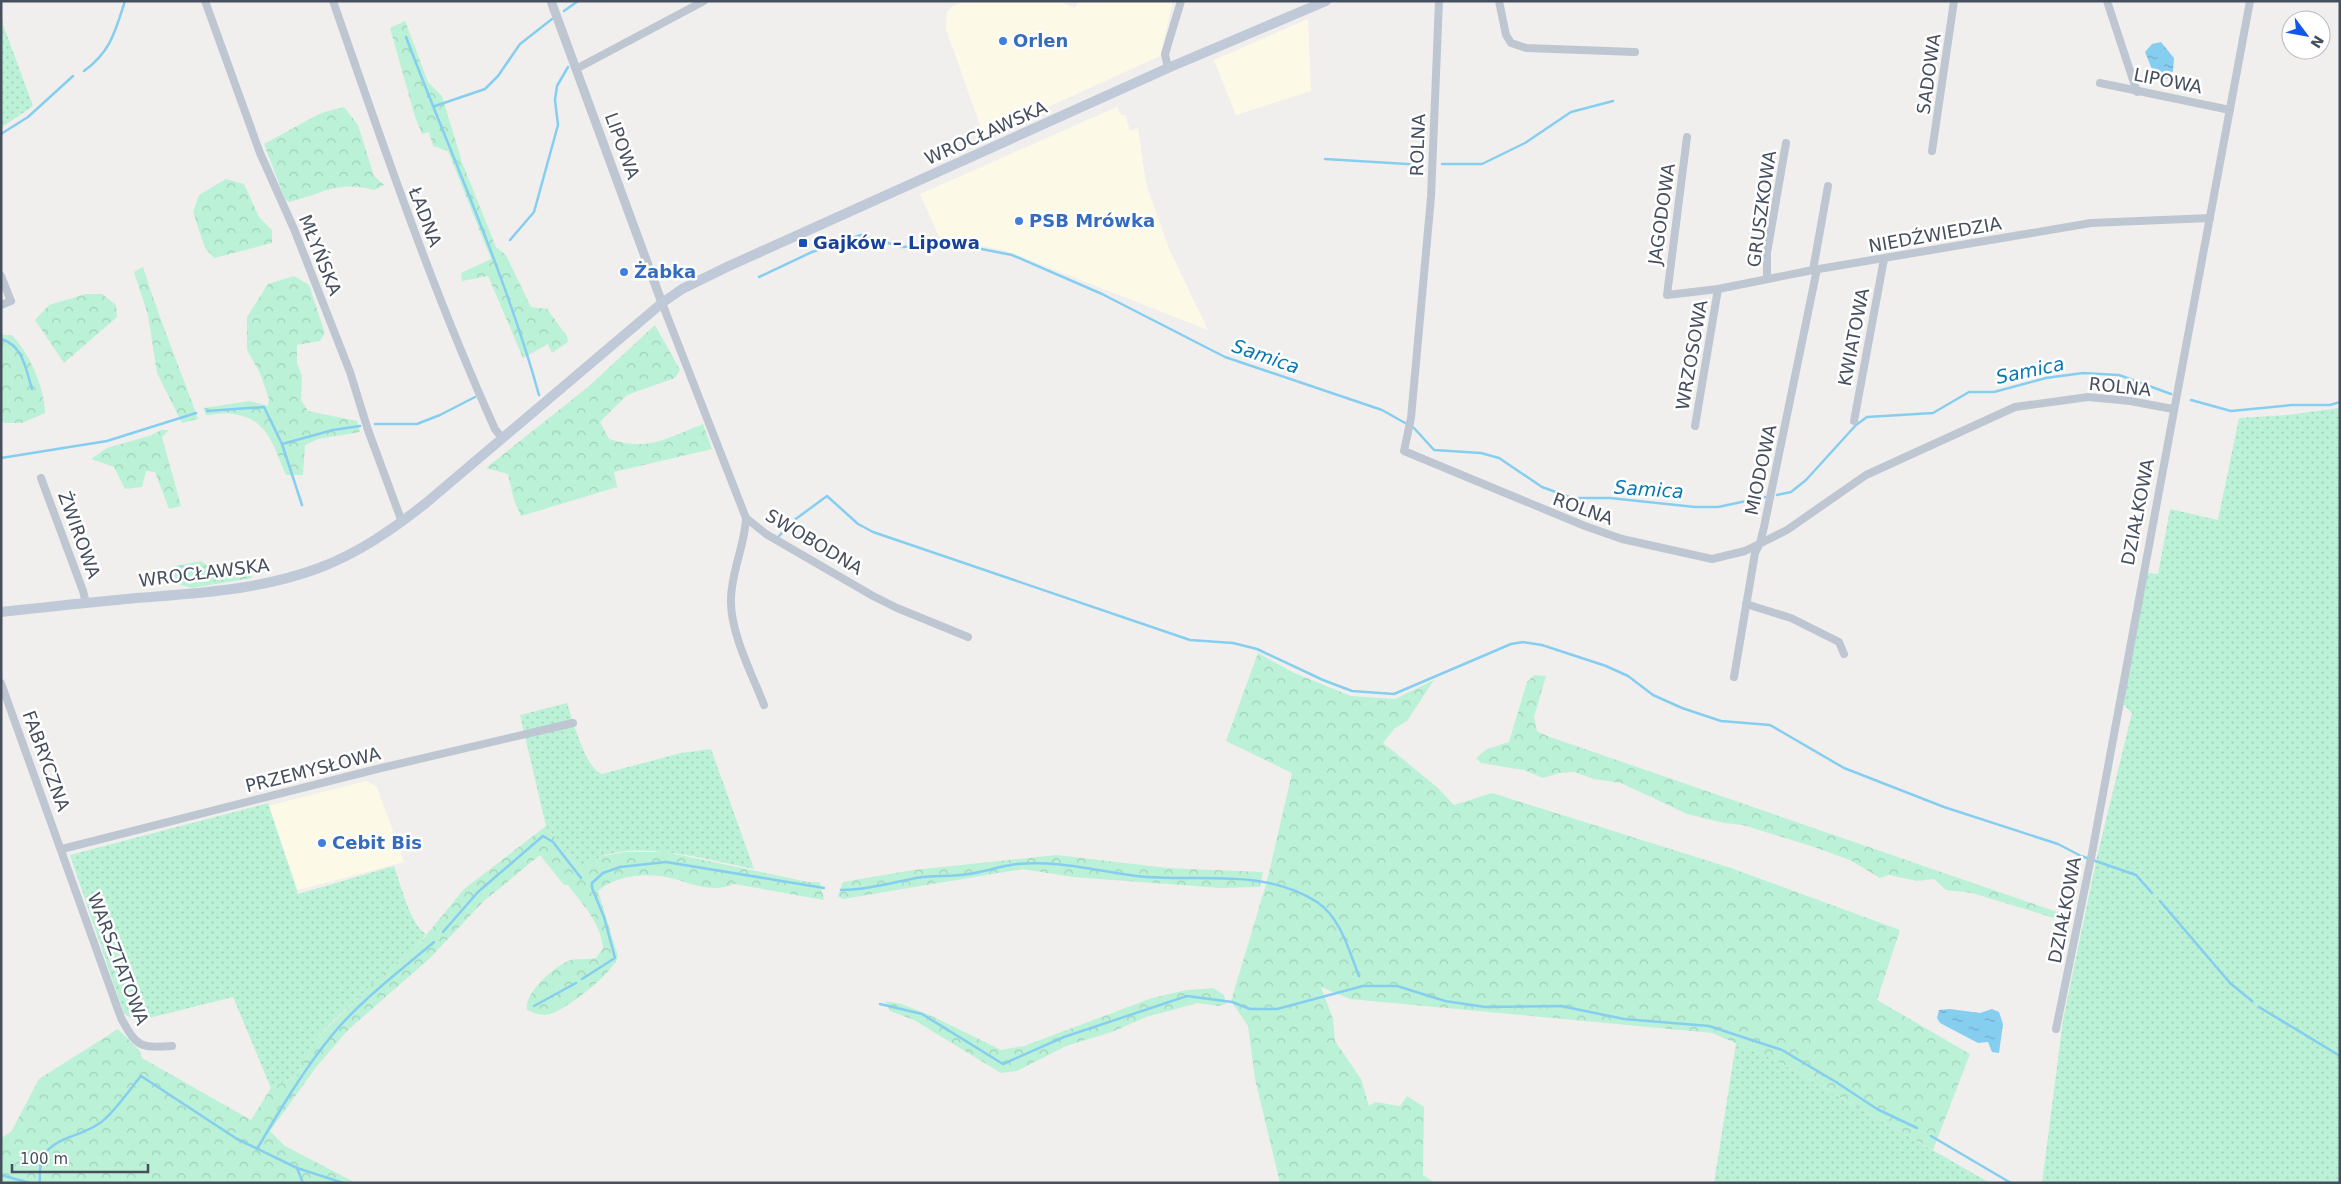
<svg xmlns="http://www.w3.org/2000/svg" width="2341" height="1184" font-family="'DejaVu Sans',sans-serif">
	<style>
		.commercial { fill: #fdf9e7 }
		.grass { fill: url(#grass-dots) }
		.forest { fill: url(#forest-crowns) }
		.water { fill: url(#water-ripples) }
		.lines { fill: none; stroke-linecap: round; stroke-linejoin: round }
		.stream { stroke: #86cef0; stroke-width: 2.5 }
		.minor { stroke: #bec7d1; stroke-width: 8 }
		.tertiary { stroke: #bec7d1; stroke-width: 9 }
		.secondary { stroke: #c0c9d8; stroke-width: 10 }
		.shop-dot { fill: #3f7fe0; stroke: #fff; stroke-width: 2 }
		.transit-dot { fill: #1a4fb4; stroke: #fff; stroke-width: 2 }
		.labels { text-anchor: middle; stroke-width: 5; stroke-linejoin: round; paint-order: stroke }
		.shop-label { font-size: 18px; font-weight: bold; fill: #366cbe; stroke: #fff; text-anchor: start }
		.street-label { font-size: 18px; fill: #464f5d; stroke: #fff }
		.transit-label { font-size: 18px; font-weight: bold; fill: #164399; stroke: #fff; text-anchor: start }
		.water-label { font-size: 19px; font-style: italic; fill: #0679b0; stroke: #fff }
	</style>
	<defs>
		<pattern id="grass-dots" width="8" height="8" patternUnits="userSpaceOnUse" patternTransform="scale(1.25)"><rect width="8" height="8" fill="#bbf1d6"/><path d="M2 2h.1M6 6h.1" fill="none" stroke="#a2d0ba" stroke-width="1.8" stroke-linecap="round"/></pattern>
		<pattern id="forest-crowns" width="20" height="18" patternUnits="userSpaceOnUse" patternTransform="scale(1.25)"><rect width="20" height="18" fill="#bbf1d6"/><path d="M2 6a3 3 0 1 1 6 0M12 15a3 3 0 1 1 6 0" fill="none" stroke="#a2d0ba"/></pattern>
		<pattern id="water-ripples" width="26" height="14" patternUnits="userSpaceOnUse" patternTransform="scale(1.25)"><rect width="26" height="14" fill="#86cef0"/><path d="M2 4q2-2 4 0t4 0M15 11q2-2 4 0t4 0" fill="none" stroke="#6faac6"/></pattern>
	</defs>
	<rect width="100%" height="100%" fill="#f1efee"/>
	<g class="commercial">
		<path d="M964 1H1060L1075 8 1079 1H1173L1160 56 984 136 946 29 947 12 953 6Z"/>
		<path d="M1308 19 1311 91 1236 115 1214 60Z"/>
		<path d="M1117 107 1121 115H1125L1130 131 1138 128 1146 184 1170 251 1208 330 1007 251 946 238 940 239 920 194Z"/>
		<path d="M366 781 377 787 404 862 298 890 268 806Z"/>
	</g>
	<g class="grass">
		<path d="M1 19 33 106 1 128Z"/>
		<path d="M2340 408V1183H2042L2063 1020 2097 857 2132 713 2122 703 2147 573 2158 574 2170 509 2218 520 2239 418 2287 415Z"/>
		<path d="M567 703C573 720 585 768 602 774L681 753 711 749 754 869C712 861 644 841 603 856 595 859 589 866 580 869L546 826 520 715Z"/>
		<path d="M268 803 298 894 394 866C401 884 410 925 426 934L414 950 394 964 333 1021 316 1039 296 1076 271 1088 233 997 137 1021 124 1014 70 855Z"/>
		<path d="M1736 1043 1777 1061 1990 1183H1714Z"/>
	</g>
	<g class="forest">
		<path d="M405 21 428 82 442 96 462 162 496 247 506 255 531 307 547 309 567 336 568 342 552 353 548 344 523 358 488 276 462 281 461 273 491 259 448 151 433 146 429 132 422 134 415 117 390 28Z"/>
		<path d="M344 107 358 125 374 176 384 185 374 190C337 180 323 194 289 202L285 199 264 144 321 113Z"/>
		<path d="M226 179 244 184 259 217 272 230V243L214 258 205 248 193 212 199 195Z"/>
		<path d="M143 267C159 319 180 368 198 419L182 423 157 373 148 315 134 272Z"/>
		<path d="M294 276 309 285 325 333 320 341 297 345V363L302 376 301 400 308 411 357 421 360 432 318 439 305 445 303 475H286C273 446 269 419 233 414 225 412 215 415 206 415L204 408 250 401 268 406 269 399 260 373 247 350V317L268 284Z"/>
		<path d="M86 294H102L116 305 117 317 64 363 35 320 49 305Z"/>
		<path d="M655 325 680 370 675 378 627 395 600 422 609 439C648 452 667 438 703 424L712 449 614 472 617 487 521 516 514 500 508 474 486 468 588 387Z"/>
		<path d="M1 335H12C30 355 44 386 45 413L22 423H4L1 419Z"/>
		<path d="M161 430H169L162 437 181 506 169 509 155 472 146 471 142 487 125 489 114 467 91 459 107 448 152 435Z"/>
		<path d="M201 561 217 573 251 571 252 578 192 588 174 583 175 566Z"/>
		<path d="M1258 653 1292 672 1351 696 1395 699 1434 680 1407 721 1395 728 1383 743 1437 787 1454 805 1492 793 1731 868 1900 930 1877 1000 1970 1054 1933 1150 1777 1061 1712 1033 1350 999 1321 987 1333 1019 1335 1041 1361 1079 1369 1106 1375 1102 1400 1106 1407 1096 1424 1107 1423 1175 1435 1183H1280L1255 1079 1248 1026 1231 1001 1267 881 1292 773 1226 741Z"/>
		<path d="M1534 675 1546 676 1534 717 1537 731 1547 736 2069 916 2064 921 1972 893 1946 890 1934 879 1917 881 1889 875 1880 878 1850 860 1814 847 1743 825 1724 823 1687 814 1621 783 1594 779 1574 772 1559 773 1543 778 1524 770 1481 763 1476 758 1487 749 1509 742 1527 682Z"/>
		<path d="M546 826 580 869 603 856 625 852H666L808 882H820L824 900 734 884C715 893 694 885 675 879 650 872 617 874 598 891L618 956C614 973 567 1009 550 1014 542 1017 535 1013 527 1010 523 994 554 967 568 961 576 958 587 960 596 958L603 948C601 923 583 905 568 885H564L540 855 484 901 429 959 348 1030 317 1066 270 1131 285 1146 356 1183H1V1138L11 1132 39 1079 118 1029 139 1050 142 1058 251 1120 271 1088 296 1076 316 1039 372 984 394 964 414 950 464 889Z"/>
		<path d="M1057 855 1167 868 1263 872 1260 887 1221 888 1073 877 1022 869 843 899 838 896 843 882 913 870Z"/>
		<path d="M1213 988 1224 995 1226 1004 1218 1006 1198 1003 1146 1017 1112 1032 1066 1046 1017 1071 1001 1073 914 1020 890 1011 885 1001 902 1004 934 1017 1001 1050 1024 1046 1152 998 1187 990Z"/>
	</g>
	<g class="water">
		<path d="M2161 42 2174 58 2173 71 2167 79 2155 77 2145 52 2152 44Z"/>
		<path d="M1950 1009 1980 1013 1992 1009 1999 1012 2003 1024 1999 1053 1992 1052 1988 1042 1978 1043 1940 1023 1937 1018 1939 1010Z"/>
	</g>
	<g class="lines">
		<g class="stream">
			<path d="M564 11 578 1"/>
			<path d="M406 37C451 156 505 272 539 395"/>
			<path d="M84 71C111 51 115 32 125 1"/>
			<path d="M435 106 485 89 498 76 520 44 552 19"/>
			<path d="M1 134 28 117 73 76"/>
			<path d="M1325 159 1423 165"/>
			<path d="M1442 164H1482L1525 143 1571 112 1613 101"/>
			<path d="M510 240 534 212 558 125 555 100 557 86 568 67"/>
			<path d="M759 277 812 252 861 235 902 247 956 244 1012 255 1102 294 1225 357 1382 410 1414 428 1434 450 1481 453 1499 458 1542 487 1572 498H1610L1695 507H1718L1765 497"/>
			<path d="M1 339C23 345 26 370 32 389"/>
			<path d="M2191 400 2231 411 2292 405H2330L2340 402"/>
			<path d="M207 411 264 407 282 444 302 505"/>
			<path d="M375 424H417L440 415 475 397"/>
			<path d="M282 444 333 430 360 426"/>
			<path d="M1 458 107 441 196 413"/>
			<path d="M1777 495 1791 492 1806 480 1856 425 1867 417 1933 413 1969 392H1994L2046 378 2083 373 2119 375 2171 394"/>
			<path d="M779 536 793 521 827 496 858 524 873 532 1190 640 1233 643 1257 649 1323 680 1352 691 1394 694 1511 644 1523 642 1542 645 1606 666 1628 676 1653 695 1682 708 1721 721 1770 725 1844 768 1944 807 2058 844 2081 856 2136 875 2152 893"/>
			<path d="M841 890C866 890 891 883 916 878 933 875 951 877 968 874 984 872 1000 866 1017 864 1057 860 1097 871 1136 876 1197 883 1263 867 1317 902 1341 918 1349 951 1359 976"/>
			<path d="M2160 901 2230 983 2252 1001"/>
			<path d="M443 932 478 892 543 836 553 842 581 878"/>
			<path d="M582 979 615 958 604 917 592 888V883L603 873 620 867 666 862 824 888"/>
			<path d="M880 1004 922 1014 1003 1064 1064 1037 1187 996 1232 1002 1250 1009H1277L1363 986H1397L1445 1001 1485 1007 1561 1006 1624 1019 1709 1026 1782 1050 1836 1082 1877 1109 1917 1128"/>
			<path d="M534 1006 576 983"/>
			<path d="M2259 1007 2340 1056"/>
			<path d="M1931 1136 2011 1183"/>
			<path d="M257 1149C280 1110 304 1069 333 1034 362 999 400 971 434 942"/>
			<path d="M297 1168 343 1183"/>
			<path d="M1 1175 30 1183"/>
			<path d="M40 1183C36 1135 71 1143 100 1123 114 1113 129 1090 141 1076L237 1139 297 1168 303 1183"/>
		</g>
		<g class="minor">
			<path d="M205 1 260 153 294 229 350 372 368 430 402 522"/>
			<path d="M333 1C383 145 432 290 495 429L502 438"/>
			<path d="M1439 1 1431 197 1411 418 1404 451 1585 526 1622 539 1712 559 1745 551 1787 530 1866 475 2015 407 2088 397 2130 401 2173 409"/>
			<path d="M1499 1 1506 35 1511 43 1526 48 1635 52"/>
			<path d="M2107 1 2137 92"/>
			<path d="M1168 68 1165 54 1181 1"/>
			<path d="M576 69 704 1"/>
			<path d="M2100 83 2230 110"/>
			<path d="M1687 137 1667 295 1718 289 1813 270 2091 223 2210 218"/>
			<path d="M1932 151 1954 1"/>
			<path d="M1813 270 1828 186"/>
			<path d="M1 276 11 301 1 305"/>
			<path d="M1767 278V253L1786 143"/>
			<path d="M662 303 746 518 766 534 873 596 897 608 968 637"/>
			<path d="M1854 421 1884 259"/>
			<path d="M1695 426 1718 289"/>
			<path d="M41 478 83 591 86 603"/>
			<path d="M746 518C745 546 731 571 731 600 730 632 752 674 764 705"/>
			<path d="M1746 604 1791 618 1839 642 1844 654"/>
			<path d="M1734 677 1755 553 1760 543 1764 527 1817 269"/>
			<path d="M1 683 121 1018C137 1047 139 1048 172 1046"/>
			<path d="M62 849 381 768 573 723"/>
			<path d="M2056 1029 2092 853 2250 1"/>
		</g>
		<path class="tertiary" d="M551 1 662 303"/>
		<path class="secondary" d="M1 612C47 607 92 602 137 598 199 593 260 590 319 568 359 553 393 529 426 503L662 303 682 289 729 266 1168 68 1326 1"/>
	</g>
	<g class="shop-dot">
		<circle cx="1003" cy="41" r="5"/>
		<circle cx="1019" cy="221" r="5"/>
		<circle cx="624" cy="272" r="5"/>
		<circle cx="322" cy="843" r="5"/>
	</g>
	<rect class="transit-dot" x="798" y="238" width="10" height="10" rx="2.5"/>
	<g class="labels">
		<g class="shop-label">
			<text x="1013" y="47">Orlen</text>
			<text x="1029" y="227">PSB Mrówka</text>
			<text x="634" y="278">Żabka</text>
			<text x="332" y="849">Cebit Bis</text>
		</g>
		<g class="street-label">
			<text transform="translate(1929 74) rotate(-82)" y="6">SADOWA</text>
			<text transform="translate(2168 81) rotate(11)" y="6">LIPOWA</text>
			<text transform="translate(986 133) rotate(-24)" y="6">WROCŁAWSKA</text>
			<text transform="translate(1418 145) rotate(-88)" y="6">ROLNA</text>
			<text transform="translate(622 146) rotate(70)" y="6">LIPOWA</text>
			<text transform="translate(1762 209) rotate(-82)" y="6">GRUSZKOWA</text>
			<text transform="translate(1662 214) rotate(-82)" y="6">JAGODOWA</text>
			<text transform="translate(425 217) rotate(69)" y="6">ŁADNA</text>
			<text transform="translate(1935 235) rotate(-10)" y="6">NIEDŹWIEDZIA</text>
			<text transform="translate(320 255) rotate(68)" y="6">MŁYŃSKA</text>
			<text transform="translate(1854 337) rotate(-79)" y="6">KWIATOWA</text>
			<text transform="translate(1692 355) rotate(-80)" y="6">WRZOSOWA</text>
			<text transform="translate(2120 387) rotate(6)" y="6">ROLNA</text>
			<text transform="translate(1761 470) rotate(-78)" y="6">MIODOWA</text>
			<text transform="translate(1583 509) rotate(20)" y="6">ROLNA</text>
			<text transform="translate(2138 512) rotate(-79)" y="6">DZIAŁKOWA</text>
			<text transform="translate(79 535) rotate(70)" y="6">ŻWIROWA</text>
			<text transform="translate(814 542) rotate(31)" y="6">SWOBODNA</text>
			<text transform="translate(204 573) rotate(-7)" y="6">WROCŁAWSKA</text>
			<text transform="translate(46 761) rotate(70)" y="6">FABRYCZNA</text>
			<text transform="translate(313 770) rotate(-14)" y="6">PRZEMYSŁOWA</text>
			<text transform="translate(2065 910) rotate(-79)" y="6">DZIAŁKOWA</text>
			<text transform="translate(118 959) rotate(69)" y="6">WARSZTATOWA</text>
		</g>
		<g class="transit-label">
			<text x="813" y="249">Gajków – Lipowa</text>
		</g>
		<g class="water-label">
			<text transform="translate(1266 356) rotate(19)" y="7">Samica</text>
			<text transform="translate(2030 370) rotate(-12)" y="7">Samica</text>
			<text transform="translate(1649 489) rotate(4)" y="7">Samica</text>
		</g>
	</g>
	<rect width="2341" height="1184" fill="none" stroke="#464f5d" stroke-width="5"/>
	<g transform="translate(2306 35) rotate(122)"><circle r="24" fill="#ffffff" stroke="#b5b9be"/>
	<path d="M0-4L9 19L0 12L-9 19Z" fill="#1157e9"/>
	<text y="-8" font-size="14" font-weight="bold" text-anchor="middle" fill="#464f5d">N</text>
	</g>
	<path d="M12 1164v8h136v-8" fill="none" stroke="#464f5d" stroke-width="2.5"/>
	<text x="20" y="1164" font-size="15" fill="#464f5d" stroke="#ffffff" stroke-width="4" paint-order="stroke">100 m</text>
</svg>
